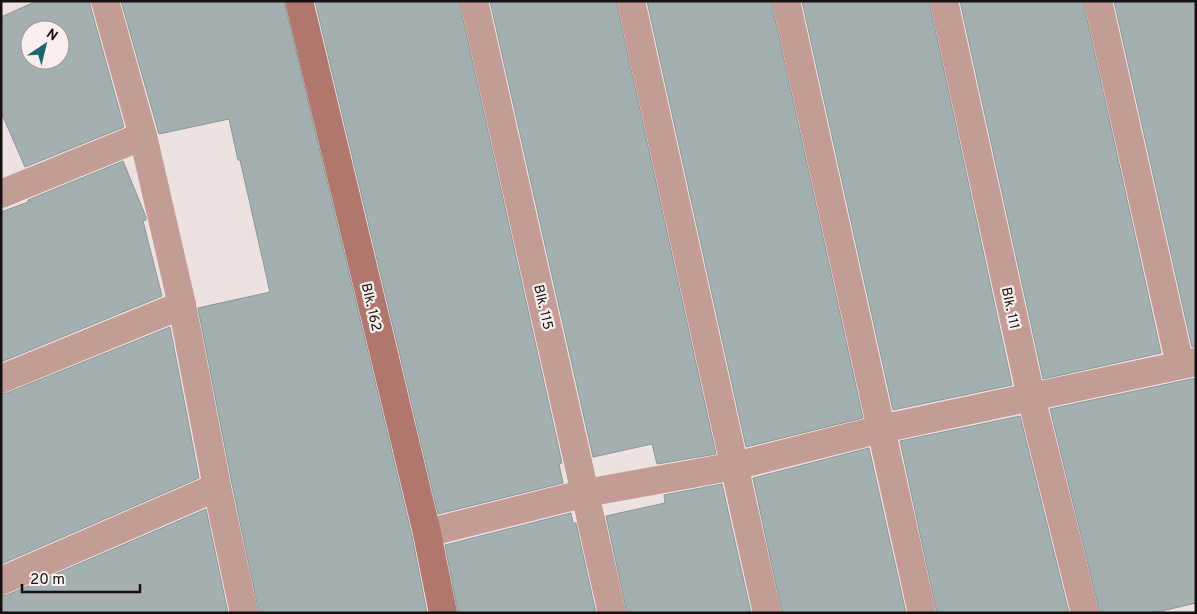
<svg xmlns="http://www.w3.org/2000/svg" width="1197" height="614" font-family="Overpass,sans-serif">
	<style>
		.building { fill: #a3afb0; stroke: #8b9696; fill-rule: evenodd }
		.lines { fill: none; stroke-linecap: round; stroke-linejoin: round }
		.street { stroke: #c29c95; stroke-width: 28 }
		.secondary { stroke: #af776e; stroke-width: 28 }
		.labels { text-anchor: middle; stroke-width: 4.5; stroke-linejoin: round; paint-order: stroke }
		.street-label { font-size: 14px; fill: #151110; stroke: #fbefed }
	</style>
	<rect width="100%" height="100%" fill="#eee2e0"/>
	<g class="building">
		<path d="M37 1H90V5L124 127 25 167 1 112V17ZM30 30H60V60H30Z"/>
		<path d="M121 1H284L412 536 427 613H259L232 484 198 308 270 292 240 160H238L229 119 159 134Z"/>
		<path d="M315 1H459L562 463 559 464 563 483 438 514Z"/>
		<path d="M490 1H616L716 454 657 464 652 444 593 457Z"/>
		<path d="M647 1H771L863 418 746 447Z"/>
		<path d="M802 1H929L1012 385 893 410Z"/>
		<path d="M960 1H1083L1161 353 1043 379Z"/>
		<path d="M1114 1H1196V347H1192Z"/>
		<path d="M123 161 146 217V220L143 221 162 296 1 362V212L28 202V200Z"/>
		<path d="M170 327 199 478 1 564V394L7 393Z"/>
		<path d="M1196 378V603L1153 613H1100L1050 409Z"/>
		<path d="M1020 416 1069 613H937L900 441Z"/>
		<path d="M869 448 906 613H782L753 478Z"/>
		<path d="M722 484 751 613H627L606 516 665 503 664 495Z"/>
		<path d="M206 509 228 613H1V596L7 595Z"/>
		<path d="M571 513 573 523H576L596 613H458L445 545Z"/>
	</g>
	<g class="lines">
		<g class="street">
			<path d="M105 1 143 136 182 305 217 487 244 613"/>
			<path d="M474 1 612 613"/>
			<path d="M631 1 767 613"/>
			<path d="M786 1 922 613"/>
			<path d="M944 1 1031 397 1085 613"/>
			<path d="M1098 1 1180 365"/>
			<path d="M1 194 143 136"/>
			<path d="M1 379 182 305"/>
			<path d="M427 533 586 493 735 466 881 429 1196 362"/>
			<path d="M1 581 217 487"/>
		</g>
		<path class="secondary" d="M299 1 427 533 443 613"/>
	</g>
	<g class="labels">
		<g class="street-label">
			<text transform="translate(372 307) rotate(77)" y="5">Blk. 162</text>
			<text transform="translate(544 307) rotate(77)" y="5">Blk. 115</text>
			<text transform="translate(1011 308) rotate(78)" y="5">Blk. 111</text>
		</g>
	</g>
	<rect width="1197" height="614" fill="none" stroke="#151110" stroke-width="5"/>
	<g transform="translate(45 45) rotate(35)"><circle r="24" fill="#fbefed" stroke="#9f9695"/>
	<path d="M0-4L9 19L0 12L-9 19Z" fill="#1a676c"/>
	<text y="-8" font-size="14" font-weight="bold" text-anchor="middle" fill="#151110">N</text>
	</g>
	<path d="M22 584v8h118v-8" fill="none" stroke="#151110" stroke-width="2.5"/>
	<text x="30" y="584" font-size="15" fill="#151110" stroke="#fbefed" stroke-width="4" paint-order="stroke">20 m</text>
</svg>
